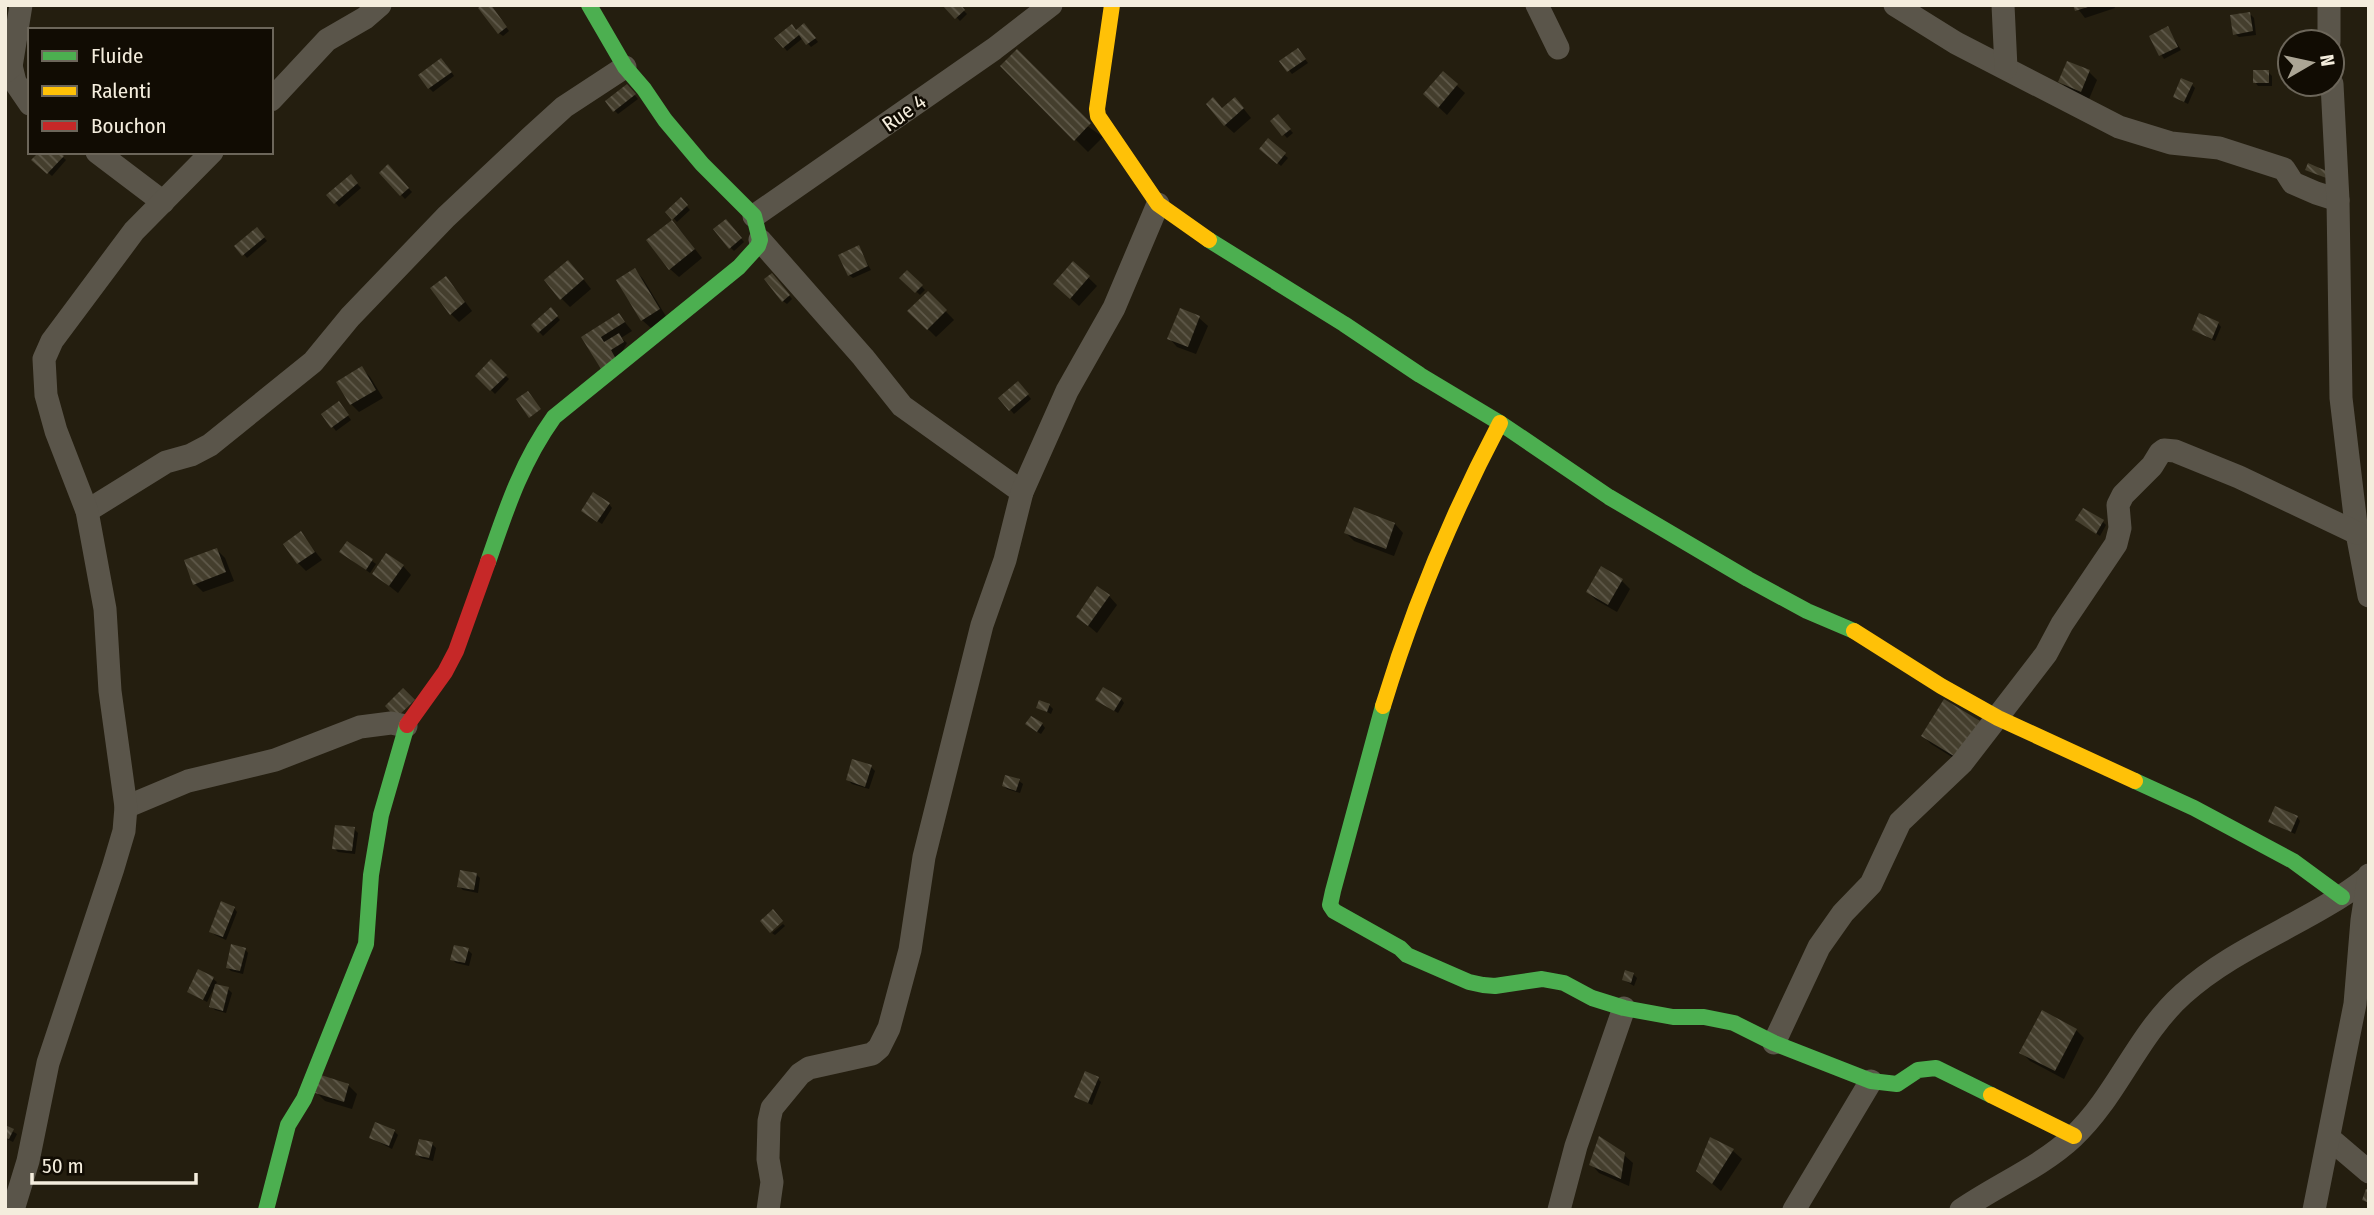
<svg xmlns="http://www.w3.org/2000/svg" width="2374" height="1215" font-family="'Fira Sans Condensed',sans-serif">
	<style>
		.shadow { fill: #0007 }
		.building { fill: url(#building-back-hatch) }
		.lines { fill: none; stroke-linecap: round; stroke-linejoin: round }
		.street { stroke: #5a554a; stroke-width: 23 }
		.fast { stroke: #4caf50; stroke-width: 16 }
		.slow { stroke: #ffc107; stroke-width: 16 }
		.jam { stroke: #c62828; stroke-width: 16 }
		.labels { text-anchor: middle; stroke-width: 5; stroke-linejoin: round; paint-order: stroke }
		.street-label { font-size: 21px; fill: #f4eddd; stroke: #110c03 }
	</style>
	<defs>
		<pattern id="building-back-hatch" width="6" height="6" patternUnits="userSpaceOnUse" patternTransform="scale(1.75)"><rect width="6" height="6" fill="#443e2d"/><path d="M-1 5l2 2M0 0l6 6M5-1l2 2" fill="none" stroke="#605a4b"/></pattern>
	</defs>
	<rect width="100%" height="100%" fill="#241e0f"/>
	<g class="shadow">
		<path d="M489 5 509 31 503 36 499 33Z"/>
		<path d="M945 5H958L967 14 960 21Z"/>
		<path d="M2075 5H2114L2115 8 2085 18Z"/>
		<path d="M2250 14 2254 18 2256 35 2239 37 2235 34Z"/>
		<path d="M808 29 818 42 811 47 803 38 787 51 784 47 797 32Z"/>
		<path d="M2168 29 2181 50 2164 59 2151 37Z"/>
		<path d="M1301 54 1308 63 1292 74 1282 61Z"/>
		<path d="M445 63 454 76 433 92 429 88Z"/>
		<path d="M1002 66 1103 137 1088 152Z"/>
		<path d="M2089 72 2097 80 2089 99 2068 90 2060 81Z"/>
		<path d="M2268 72 2272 76V86H2258L2255 82Z"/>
		<path d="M1443 73 1465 93 1447 115 1433 102Z"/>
		<path d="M2192 85 2195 88 2188 104 2175 97Z"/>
		<path d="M627 86 638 99 618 114 614 110Z"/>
		<path d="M1243 108 1251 118 1234 133 1225 125 1223 110Z"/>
		<path d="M1277 116 1293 133 1287 138 1272 121Z"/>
		<path d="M1268 141 1288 158 1281 166 1262 149Z"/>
		<path d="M57 152 66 160 52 176 34 160Z"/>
		<path d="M388 167 412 192 405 199 381 173Z"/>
		<path d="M351 177 361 188 339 207 329 195Z"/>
		<path d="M681 200 690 210 677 222 668 212Z"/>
		<path d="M730 225 744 242 734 251 730 247Z"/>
		<path d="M257 229 267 241 247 258 237 246Z"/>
		<path d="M680 230 702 258 679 277 670 269Z"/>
		<path d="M858 247 871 270 853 278 849 275Z"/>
		<path d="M1073 263 1097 286 1079 306 1055 284Z"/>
		<path d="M635 270 643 279 667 318 651 328 642 320Z"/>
		<path d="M577 271 591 289 570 307 561 298Z"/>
		<path d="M907 272 925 290 920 295 902 278Z"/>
		<path d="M775 278 792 299 787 304 783 301Z"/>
		<path d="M454 287 472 311 459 322 451 314Z"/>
		<path d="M928 293 954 320 936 337 910 311Z"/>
		<path d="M551 310 560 320 543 336 533 325Z"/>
		<path d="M1181 310 1199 318 1208 326 1196 354 1177 347 1169 338Z"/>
		<path d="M619 315 632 331 621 338 627 343 618 359 583 337Z"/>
		<path d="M2218 323 2221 327 2215 341 2194 330Z"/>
		<path d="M491 362 509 379 495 394 477 376Z"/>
		<path d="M362 369 370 377 383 398 359 412 351 404Z"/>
		<path d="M1022 387 1031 399 1014 414 1000 398Z"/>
		<path d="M342 407 351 420 336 431 323 414Z"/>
		<path d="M609 504 612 508 602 524 587 514Z"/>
		<path d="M2077 520 2103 522 2106 525 2100 536Z"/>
		<path d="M1395 524 1403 533 1394 556 1354 541 1346 533Z"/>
		<path d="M301 534 322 560 306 571 298 563Z"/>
		<path d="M347 543 376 564 370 573 345 555Z"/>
		<path d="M217 550 225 558 234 581 203 592 195 584Z"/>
		<path d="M403 566 411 575 398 593 374 574Z"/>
		<path d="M1601 569 1622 581 1630 589 1617 612 1596 600 1588 592Z"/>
		<path d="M1109 596 1117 605 1097 633 1078 617Z"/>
		<path d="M1121 699 1124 703 1118 713 1101 703Z"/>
		<path d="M1049 705 1053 709 1051 714 1038 707Z"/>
		<path d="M1042 724 1045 728 1041 734 1031 728Z"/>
		<path d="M1987 731 1965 765 1931 744 1923 736Z"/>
		<path d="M853 761 871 767 875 771 869 789 852 784 848 780Z"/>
		<path d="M1019 781 1023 784 1020 793 1007 789 1004 786Z"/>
		<path d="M2297 817 2300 821 2295 834 2270 822Z"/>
		<path d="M354 829 358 833 355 854 338 852 334 848Z"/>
		<path d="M476 874 480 878 478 893 463 890 459 886Z"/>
		<path d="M234 908 237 912 226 940 215 935 211 931Z"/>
		<path d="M783 924 785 926 775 935 772 933Z"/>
		<path d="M245 949 248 953 243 974 231 971 228 968Z"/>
		<path d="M468 950 472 954 469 966 456 963 452 959Z"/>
		<path d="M1633 974 1637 978 1634 986 1624 980Z"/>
		<path d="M213 979 217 982 215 985 228 989 232 993 226 1013 215 1010 211 1006 216 988H214L207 1002 189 992Z"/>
		<path d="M2076 1030 2084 1038 2064 1079 2030 1061 2022 1053Z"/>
		<path d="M1098 1079 1101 1082 1092 1105 1076 1097Z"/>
		<path d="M348 1085 357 1094 352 1109 325 1101 317 1093Z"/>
		<path d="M5 1127 17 1134 13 1142 5 1138Z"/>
		<path d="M394 1131 398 1135 392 1149 371 1138Z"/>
		<path d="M1711 1139 1733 1151 1742 1159 1721 1191 1707 1179Z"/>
		<path d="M432 1144 436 1148 433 1161 421 1158 417 1154Z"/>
		<path d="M1624 1155 1633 1163 1629 1186 1599 1173 1591 1164Z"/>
	</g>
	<g class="building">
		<path d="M482 5H491L507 27 498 34 478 8Z"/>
		<path d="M942 5H961L965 10 955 19Z"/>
		<path d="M2073 5H2091V6L2075 11Z"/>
		<path d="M2250 12 2253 31 2233 35 2230 15Z"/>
		<path d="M804 23 816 38 806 45 799 35 783 48 774 38 792 24 796 30Z"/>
		<path d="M2168 26 2178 47 2159 56 2149 36Z"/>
		<path d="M1298 48 1306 59 1287 72 1279 61Z"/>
		<path d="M1017 49 1091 123 1074 141 1000 66Z"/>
		<path d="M441 58 452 72 428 89 418 75Z"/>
		<path d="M2067 61 2090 70 2081 92 2058 82Z"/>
		<rect x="2253" y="70" width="16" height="13"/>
		<path d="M1443 71 1458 84 1438 108 1423 94Z"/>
		<path d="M2181 78 2193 83 2184 102 2173 97Z"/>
		<path d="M627 84 636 94 613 112 605 101Z"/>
		<path d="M1213 97 1222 108 1235 97 1244 108 1224 126 1206 104Z"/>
		<path d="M1278 114 1291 129 1282 136 1270 121Z"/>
		<path d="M1268 138 1286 153 1277 164 1259 149Z"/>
		<path d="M39 152H60L64 156 47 174 31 160Z"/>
		<path d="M2308 163 2331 173 2329 179 2305 170Z"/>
		<path d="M388 164 409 188 400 196 379 173Z"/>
		<path d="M351 174 358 183 334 204 326 195Z"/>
		<path d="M681 197 688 205 672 220 665 212Z"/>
		<path d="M726 219 742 238 729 249 713 229Z"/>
		<path d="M672 220 695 249 669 270 646 240Z"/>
		<path d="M257 227 265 237 242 256 234 246Z"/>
		<path d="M859 245 868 266 848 276 838 255Z"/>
		<path d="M568 260 584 279 560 300 544 280Z"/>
		<path d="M1073 261 1090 276 1070 299 1053 284Z"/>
		<path d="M635 268 660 309 641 321 616 280Z"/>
		<path d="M907 270 923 285 915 293 899 278Z"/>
		<path d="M772 273 790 295 782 302 764 279Z"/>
		<path d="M446 276 465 302 450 315 430 288Z"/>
		<path d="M928 291 947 310 927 330 907 311Z"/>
		<path d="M551 307 558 316 538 333 531 325Z"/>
		<path d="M1180 308 1200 316 1188 347 1167 339Z"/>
		<path d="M619 313 625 322 601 337 604 342 619 333 624 342 611 350 616 359 601 369 581 337Z"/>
		<path d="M2199 313 2219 322 2212 339 2192 330Z"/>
		<path d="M491 359 507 375 490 391 475 376Z"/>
		<path d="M362 366 376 390 350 405 336 382Z"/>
		<path d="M1018 381 1029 394 1009 411 998 398Z"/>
		<path d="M528 391 541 409 529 418 516 399Z"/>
		<path d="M339 401 349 415 331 428 321 414Z"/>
		<path d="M593 492 610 503 597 522 581 511Z"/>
		<path d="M1354 507 1395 523 1386 549 1344 533Z"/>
		<path d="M2083 508 2104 520 2096 534 2075 520Z"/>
		<path d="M301 531 315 552 297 564 283 544Z"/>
		<path d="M347 541 373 559 366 570 339 552Z"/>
		<path d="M217 548 226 572 193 585 184 560Z"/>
		<path d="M386 553 404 565 389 586 372 574Z"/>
		<path d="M1601 566 1623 579 1608 605 1586 592Z"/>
		<path d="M1097 586 1110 595 1088 626 1076 617Z"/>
		<path d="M1103 687 1122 698 1114 711 1095 700Z"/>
		<path d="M403 688 415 700 396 718 385 706Z"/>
		<path d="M1944 699 1980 721 1957 758 1921 736Z"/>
		<path d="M1039 700 1050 704 1047 712 1036 708Z"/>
		<path d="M1031 716 1043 723 1037 732 1025 724Z"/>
		<path d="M852 759 872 765 865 787 846 780Z"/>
		<path d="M1005 775 1020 779 1016 791 1002 786Z"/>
		<path d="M2275 806 2298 816 2291 832 2268 822Z"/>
		<path d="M335 825 355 827 352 851 332 849Z"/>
		<path d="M460 870 477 873 474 890 457 887Z"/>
		<path d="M221 901 235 907 223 937 209 932Z"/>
		<path d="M773 909 783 921 770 933 760 921Z"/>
		<path d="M231 944 246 948 240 971 226 968Z"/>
		<path d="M454 945 469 948 465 963 450 960Z"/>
		<path d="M198 969 214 977 203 1000 187 992Z"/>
		<path d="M1625 970 1634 973 1631 983 1622 980Z"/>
		<path d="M215 984 229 987 223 1011 209 1007Z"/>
		<path d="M2042 1010 2077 1029 2055 1071 2019 1053Z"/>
		<path d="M1085 1071 1099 1077 1088 1103 1074 1097Z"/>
		<path d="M321 1075 349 1084 344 1102 315 1093Z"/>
		<path d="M375 1122 395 1130 389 1146 369 1138Z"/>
		<path d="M5 1125 14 1129 9 1139 5 1138Z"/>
		<path d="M1599 1136 1625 1153 1621 1179 1589 1165Z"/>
		<path d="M1710 1137 1734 1149 1712 1184 1696 1171Z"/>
		<path d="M419 1139 433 1142 429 1158 415 1155Z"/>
		<path d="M2366 1189 2369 1190V1203L2362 1200Z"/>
	</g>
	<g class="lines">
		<g class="street">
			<path d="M1537 5 1558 48"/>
			<path d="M1895 5 1956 43 2119 127 2171 143 2219 148 2284 169 2293 183 2316 193 2338 200"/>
			<path d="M2003 5 2006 68"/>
			<path d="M2329 5V42"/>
			<path d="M8 53 15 82 30 104"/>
			<path d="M5 72 11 67 21 5"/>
			<path d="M2332 84 2338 200 2341 398 2357 533 2369 596"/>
			<path d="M271 100 327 40 365 18 380 5"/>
			<path d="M97 152 163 202"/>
			<path d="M754 216 994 49 1051 5"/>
			<path d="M760 240 863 357 902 406 1022 492"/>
			<path d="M87 511 166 462 191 455 210 445 313 362 350 317 446 217 530 138 564 107 625 67"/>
			<path d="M126 807 188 781 275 760 360 727 391 723 406 726"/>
			<path d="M1774 1043 1819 947 1843 913 1871 884 1900 822 1962 763 2046 654 2062 624 2116 544 2120 528 2118 505 2123 495 2152 466 2160 453 2164 450 2175 451 2239 477 2357 533"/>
			<path d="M2329 1138 2369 1172"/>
			<path d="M13 1210 28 1161 48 1063 113 868 124 831 126 807 110 691 105 609 87 511 56 431 46 395 44 359 52 341 134 231 212 152"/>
			<path d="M768 1210 772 1182 768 1159 769 1121 772 1108 800 1074 809 1068 872 1054 879 1048 889 1028 910 950 924 857 982 625 1005 560 1022 492 1067 391 1114 308 1158 204"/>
			<path d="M1559 1210 1576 1146 1624 1008"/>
			<path d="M1794 1210 1871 1081"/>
			<path d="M1961 1210C1997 1185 2041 1167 2073 1137 2117 1096 2137 1035 2183 994 2237 945 2310 923 2367 878"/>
			<path d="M2314 1210 2355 1004 2362 920 2369 875"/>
		</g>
		<g class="fast">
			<path d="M1209 240 1344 324 1420 375 1500 423 1609 497 1748 579 1807 611 1854 631"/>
			<path d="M488 562C506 510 521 463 554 417L739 267 758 246 760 240 754 216 702 164 665 120 644 89 625 67 589 5"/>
			<path d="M1383 706 1333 891 1330 905 1334 911 1400 948 1407 955 1469 982 1483 985 1495 986 1542 979 1564 983 1592 998 1624 1008 1673 1017H1704L1734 1023 1774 1043 1871 1081 1897 1084 1918 1070 1936 1068 1991 1095"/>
			<path d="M2135 781 2194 808 2293 861 2342 897"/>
			<path d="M266 1210 288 1125 304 1099 366 944 371 875 381 815 407 725"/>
		</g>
		<g class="slow">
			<path d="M1112 5 1097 109 1098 116 1158 204 1209 240"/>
			<path d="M1854 631 1941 686 1998 718 2135 781"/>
			<path d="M1383 706C1413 607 1452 514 1500 423"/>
			<path d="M1991 1095 2074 1136"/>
		</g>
		<path class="jam" d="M407 725 445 672 456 651 488 562"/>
	</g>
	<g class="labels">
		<g class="street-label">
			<text transform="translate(904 113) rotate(-35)" y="7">Rue 4</text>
		</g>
	</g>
	<rect width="2374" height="1215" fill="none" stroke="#f4eddd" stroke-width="14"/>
	<rect x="28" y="28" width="245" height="126" fill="#110c03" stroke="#6c665a" stroke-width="2"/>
	<rect x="42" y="51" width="35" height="10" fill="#4caf50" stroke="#6c665a" stroke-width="2"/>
	<text x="91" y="63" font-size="21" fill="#f4eddd">Fluide</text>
	<rect x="42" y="86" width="35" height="10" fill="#ffc107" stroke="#6c665a" stroke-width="2"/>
	<text x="91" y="98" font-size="21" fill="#f4eddd">Ralenti</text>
	<rect x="42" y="121" width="35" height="10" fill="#c62828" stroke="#6c665a" stroke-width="2"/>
	<text x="91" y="133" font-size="21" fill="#f4eddd">Bouchon</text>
	<g transform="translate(2311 63) rotate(81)"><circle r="33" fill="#110c03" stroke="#6c665a" stroke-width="2"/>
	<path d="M0-5L12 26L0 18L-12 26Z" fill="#aba595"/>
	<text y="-10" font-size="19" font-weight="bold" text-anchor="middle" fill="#f4eddd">N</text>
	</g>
	<path d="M32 1173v10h164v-10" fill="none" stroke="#f4eddd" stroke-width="3.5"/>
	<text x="42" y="1173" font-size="21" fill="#f4eddd" stroke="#110c03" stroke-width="5" paint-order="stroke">50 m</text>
</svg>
